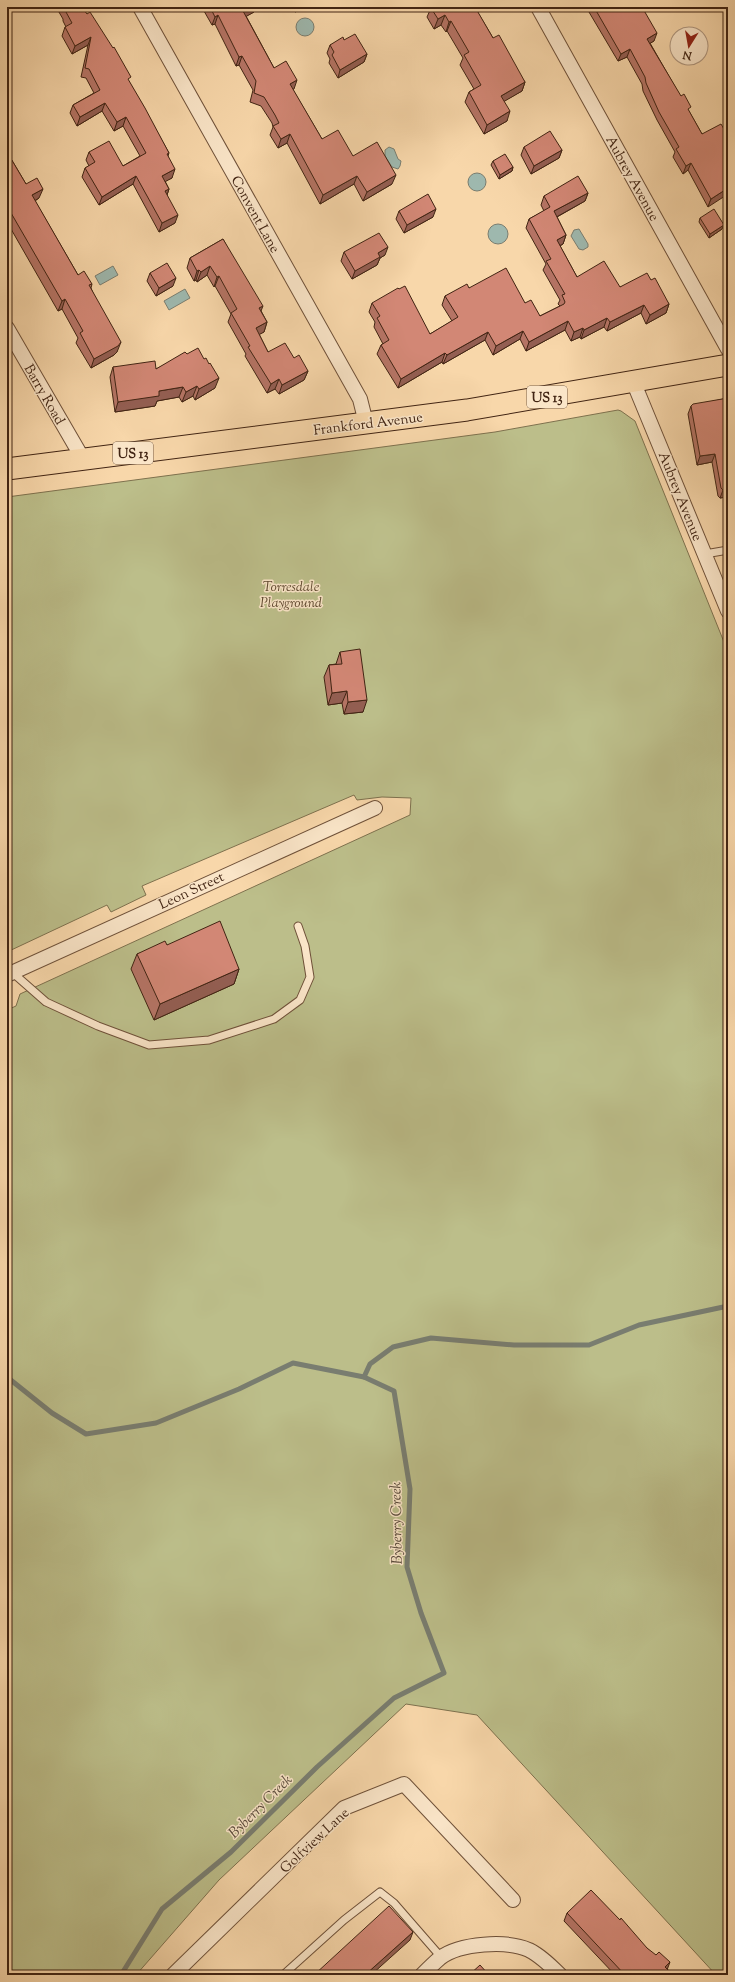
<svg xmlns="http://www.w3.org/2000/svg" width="735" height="1982" font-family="'Sorts Mill Goudy',serif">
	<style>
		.green { fill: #bcbe8a; stroke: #7e714e }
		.water { fill: #9eb8ae; stroke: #797d70 }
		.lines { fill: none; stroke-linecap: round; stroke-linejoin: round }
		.stream { stroke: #797d70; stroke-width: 5 }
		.lane-casing { stroke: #6f5139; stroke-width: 9 }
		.street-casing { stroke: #6f5139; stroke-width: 16 }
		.primary-casing { stroke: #412413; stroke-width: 23 }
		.lane { stroke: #fae5c8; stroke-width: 7 }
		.street { stroke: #fae5c8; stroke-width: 14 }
		.primary { stroke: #f8d7aa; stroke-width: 21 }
		.wall { fill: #b57465; stroke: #412413 }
		.shaded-wall { fill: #935e52; stroke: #412413 }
		.building { fill: #d28775; stroke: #412413 }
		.labels { text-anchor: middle; stroke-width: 3; stroke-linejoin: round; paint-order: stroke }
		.shield { fill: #fae5c8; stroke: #785e49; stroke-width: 1 }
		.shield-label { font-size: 13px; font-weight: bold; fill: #412413 }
		.street-label { font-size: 14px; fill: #412413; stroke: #fae5c8 }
		.park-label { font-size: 14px; font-style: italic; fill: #604a31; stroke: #fae5c8 }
		.water-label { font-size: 15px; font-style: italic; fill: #58493a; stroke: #fae5c8 }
	</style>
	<rect width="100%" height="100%" fill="#f8d7aa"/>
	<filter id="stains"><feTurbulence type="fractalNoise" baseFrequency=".005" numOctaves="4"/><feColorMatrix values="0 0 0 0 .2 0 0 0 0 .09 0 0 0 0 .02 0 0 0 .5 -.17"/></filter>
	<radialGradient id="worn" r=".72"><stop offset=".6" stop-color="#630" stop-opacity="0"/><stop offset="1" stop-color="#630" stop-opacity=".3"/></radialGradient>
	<path class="green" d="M618 410 621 411 635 421 728 652V1975H716L477 1715 406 1704 219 1880 136 1975H13L7 1969V1010L16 1006 20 994 410 815 411 798 382 797 357 800 354 795 142 886 146 895 111 912 107 905 7 952V497L495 432Z"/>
	<g class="water">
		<circle cx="305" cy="27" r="9"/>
		<path d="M389 147 394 149 398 159 401 161 400 166 398 169 392 167 385 156V150Z"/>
		<circle cx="477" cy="182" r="9"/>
		<circle cx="498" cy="234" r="10"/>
		<path d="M579 229 588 244V247L583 250 579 249 571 236 574 230Z"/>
		<path d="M113 266 118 275 100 285 95 276Z"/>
		<path d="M185 289 190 298 169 310 164 301Z"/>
	</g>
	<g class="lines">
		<g class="stream">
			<path d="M7 1377 52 1413 86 1434 156 1423 239 1389 293 1363 364 1377 394 1391 410 1489 407 1567 421 1613 444 1673 394 1698 317 1767 231 1852 162 1909 121 1975"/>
			<path d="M364 1377 370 1364 393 1347 431 1338 514 1345H589L639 1325 728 1306"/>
		</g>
		<defs>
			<g id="lane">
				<path d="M705 554 728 550"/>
				<path d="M13 973 46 1002 98 1026 149 1045 209 1040 274 1019 300 1000 310 977 305 946 298 926"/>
				<path d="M283 1975 344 1920 380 1892 394 1903 441 1957"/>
			</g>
			<g id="street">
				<path d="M140 7 360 399 366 423"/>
				<path d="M538 7 728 349"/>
				<path d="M7 328 83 459"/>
				<path d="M633 381 728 611"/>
				<path d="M7 975 375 808"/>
				<path d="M173 1975 344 1808 404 1784 513 1900"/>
				<path d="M422 1975C428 1969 434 1963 440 1958 460 1943 507 1940 529 1950 541 1956 551 1966 560 1975"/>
			</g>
			<path id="primary" d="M7 469 467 410 728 365"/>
		</defs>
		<use href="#lane" class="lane-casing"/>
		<use href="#street" class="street-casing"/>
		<use href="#primary" class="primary-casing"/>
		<use href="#lane" class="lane"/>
		<use href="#street" class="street"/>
		<use href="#primary" class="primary"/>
	</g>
	<g class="wall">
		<path d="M56 7H82L129 82 169 153 168 156 172 178 165 181 169 189 167 195 175 223 159 232 133 184 99 205 82 177 85 168 89 166 86 160 89 152 123 166 140 156 123 126 114 131 102 111 77 126 70 113 73 105 94 93 86 78 81 77 88 45 72 54 62 36 65 27H66L63 21V19Z"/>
		<path d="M205 7H256L254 12 246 16 274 68 294 89 293 90 322 139 353 156 392 184 363 201 354 184 320 204 287 143 278 148 270 135 273 127 272 123 261 106 250 102 253 90 239 65 236 66 215 24 212 25 204 11Z"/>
		<path d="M292 7H304L295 12Z"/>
		<path d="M432 7H479L477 11 493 38 525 82 522 91 504 101 507 121 484 134 465 102 469 92 474 89 460 65 463 58 447 31 446 32 441 25 434 29 427 17 431 8Z"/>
		<path d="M586 7H642L654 41 650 43 702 134 728 136V152L727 153H728L708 207 688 170 683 174 673 157 675 152 657 120 643 91 642 84 627 57 618 61Z"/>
		<path d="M344 40 367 54 364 62 338 78 329 63 330 59 327 53 330 45Z"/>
		<path d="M524 147 562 150 559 158 531 174 521 155Z"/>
		<path d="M7 152 26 184 39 198 35 201 78 275 92 284 91 288 117 352 114 355 91 368 76 343 78 338 62 309 58 311 7 222Z"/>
		<path d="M493 161 513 167 512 171 499 179 491 165Z"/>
		<path d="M588 193 585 201 557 217 566 235 563 244 560 246 577 277 620 287 651 280 669 304 666 313 646 324 641 313 607 331 604 327 581 339 580 337 571 341 565 330 526 351 520 339 493 355 485 340 443 364 442 362 398 388 377 354 381 345 383 344 374 327 375 322 369 312 372 303 430 334 452 321 442 305 445 296 469 288 525 303 540 316 560 306 558 304 560 300 543 270 546 264 526 228 529 219 544 211 541 205 544 196Z"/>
		<path d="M399 211 433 217 404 233 396 219Z"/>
		<path d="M700 218 722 229 709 238 699 222Z"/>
		<path d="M223 239 267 322 264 332 259 334 268 352 294 358 308 371 304 380 279 394 275 389 267 393 245 356 246 354 228 322 231 314 215 286 214 287 207 275 197 282 196 280 194 281 187 268 190 258Z"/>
		<path d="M344 252 385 255 380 258 377 265 352 279 341 261Z"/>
		<path d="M150 273 173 286 156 296 147 281Z"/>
		<path d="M187 354 215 388 195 400 193 396 182 402 179 397 157 401 155 406 115 412 110 377 113 367 156 369Z"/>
		<path d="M728 398V502L726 497 720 498 718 496 712 462 697 465 688 414 691 406Z"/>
		<path d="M340 652 363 712 344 714 342 703 328 705 324 677 329 665 336 664Z"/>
		<path d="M167 945 239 969 234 984 154 1020 131 969 137 954Z"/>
		<path d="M567 1913 647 1948 673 1975H615L564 1921Z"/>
	</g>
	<g class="shaded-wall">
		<path d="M250 7H256L254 12 240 20 243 11Z"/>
		<path d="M297 7H304L295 12Z"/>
		<path d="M475 7H479L476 14Z"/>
		<path d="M218 15 215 24 212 25 215 17Z"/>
		<path d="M445 15 441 25 434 29 438 19Z"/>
		<path d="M451 21 447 31 446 32 449 22Z"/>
		<path d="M657 33 654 41 644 47 647 39Z"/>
		<path d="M91 37 88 45 72 54 75 46Z"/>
		<path d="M630 49 627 57 618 61 621 54Z"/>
		<path d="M367 54 364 62 338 78 340 70Z"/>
		<path d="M242 56 239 65 236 66 239 57Z"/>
		<path d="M297 80 294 89 287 93 290 84Z"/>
		<path d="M525 82 522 91 498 105 501 96Z"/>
		<path d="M105 103 102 111 77 126 80 117Z"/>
		<path d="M510 111 507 121 484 134 487 125Z"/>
		<path d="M126 117 123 126 114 131 117 122Z"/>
		<path d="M290 134 287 143 278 148 281 139Z"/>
		<path d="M728 146V152L722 156 725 148Z"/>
		<path d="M562 150 559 158 531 174 534 166Z"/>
		<path d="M691 163 688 170 683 174 686 166Z"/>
		<path d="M513 167 512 171 499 179 500 175Z"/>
		<path d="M175 169 172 178 159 185 162 176Z"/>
		<path d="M396 175 392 184 363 201 367 192Z"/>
		<path d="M136 176 133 184 99 205 102 197Z"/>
		<path d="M357 176 354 184 320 204 323 195Z"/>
		<path d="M728 188V194L708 207 711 199Z"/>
		<path d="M43 189 39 198 28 205 32 195Z"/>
		<path d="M169 189 166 198 165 191Z"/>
		<path d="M588 193 585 201 551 220 554 211Z"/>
		<path d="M436 209 433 217 404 233 407 225Z"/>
		<path d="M178 215 175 223 159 232 162 223Z"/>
		<path d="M724 225 722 229 709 238 710 234Z"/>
		<path d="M566 235 563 244 553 249 557 240Z"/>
		<path d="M388 247 385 255 380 258 377 265 352 279 355 271 378 253Z"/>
		<path d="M210 266 207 275 197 282 201 272Z"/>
		<path d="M199 270 196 280 194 281 197 271Z"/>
		<path d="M219 276 215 286 214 287 217 277Z"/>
		<path d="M176 278 173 286 156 296 159 288Z"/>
		<path d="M65 299 62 309 58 311 62 301Z"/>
		<path d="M669 304 666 313 646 324 650 315Z"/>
		<path d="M644 305 641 313 607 331 610 322Z"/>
		<path d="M263 306 259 316V308Z"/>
		<path d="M607 318 604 327 581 339 584 330Z"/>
		<path d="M568 321 565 330 526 351 529 342Z"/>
		<path d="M267 322 264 332 253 338 256 328Z"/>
		<path d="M583 328 580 337 571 341 574 332Z"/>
		<path d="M523 331 520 339 493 355 496 346Z"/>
		<path d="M488 332 485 340 443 364 447 355Z"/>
		<path d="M121 342 117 352 114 355 91 368 94 359Z"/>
		<path d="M445 353 442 362 398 388 401 379Z"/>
		<path d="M308 371 304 380 279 394 282 385Z"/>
		<path d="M219 378 215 388 195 400 199 389Z"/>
		<path d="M279 379 275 389 267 393 271 384Z"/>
		<path d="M197 386 193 396 182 402 186 392Z"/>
		<path d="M183 387 179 397 157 401 155 406 115 412 118 402 159 391Z"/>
		<path d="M715 454 712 462 697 465 700 456Z"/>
		<path d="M728 489V492L726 497 720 498 723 490Z"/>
		<path d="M347 691 342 703 328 705 332 693Z"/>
		<path d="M367 700 363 712 344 714 348 702Z"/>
		<path d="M239 969 234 984 154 1020 160 1004Z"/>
		<path d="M413 1932 410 1940 371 1975H365Z"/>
		<path d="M670 1962 667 1970 665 1967Z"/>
	</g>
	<g class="building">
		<path d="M64 7H82L87 14 90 12 113 48 114 47 131 77 128 79 145 108 169 153 167 154 175 169 162 176 169 189 165 191 178 215 162 223 136 176 102 197 85 168 95 162 89 152 109 141 123 166 146 153 126 117 117 122 105 103 80 117 73 105 100 90 89 69 85 68 91 37 75 46 65 27 72 23 66 12 67 11Z"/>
		<path d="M210 7H250L243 11 274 68 286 61 297 80 290 84 322 139 338 130 353 156 377 142 396 175 367 192 357 176 323 195 290 134 281 139 273 126 279 123 275 115 264 97 254 93 256 81 242 56 239 57 218 15 215 17Z"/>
		<path d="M432 7H475L493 38 499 35 525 82 501 96 510 111 487 125 469 92 481 85 464 55 469 52 451 21 449 22 445 15 438 19 431 8Z"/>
		<path d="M594 7H642L657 33 647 39 681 96 684 94 691 107 688 109 702 134 721 124 728 136V146L725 148 728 153V188L711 199 691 163 686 166 676 149 679 147 659 112 646 83 645 77 630 49 621 54Z"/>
		<path d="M355 34 367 54 340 70 332 55 334 52 330 45 343 37 344 40Z"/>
		<path d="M550 131 562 150 534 166 524 147Z"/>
		<path d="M7 152 26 184 37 178 43 189 32 195 78 275 84 271 92 284 89 285 121 342 118 346 94 359 80 333 83 331 65 299 62 301 7 206Z"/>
		<path d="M505 154 513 167 500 175 493 161Z"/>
		<path d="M578 176 588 193 554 211 566 235 557 240 577 277 604 261 620 287 647 273 651 280 655 278 669 304 650 315 644 305 610 322 607 318 584 330 583 328 574 332 568 321 529 342 523 331 496 346 488 332 447 355 445 353 401 379 381 345 389 340 377 318 380 316 372 303 398 288 399 289 405 286 430 334 458 317 445 296 467 284 469 288 506 268 525 303 531 300 540 316 564 304 565 302 562 295 565 294 546 261 551 259 529 219 550 207 544 196Z"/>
		<path d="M428 194 436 209 407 225 399 211Z"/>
		<path d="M714 209 724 225 710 234 700 218Z"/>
		<path d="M379 233 388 247 378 253 380 257 355 271 344 252Z"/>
		<path d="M223 239 263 306 259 308 267 322 256 328 268 352 285 343 294 358 299 355 308 371 282 385 279 379 271 384 248 347 250 346 231 313 237 309 219 276 217 277 210 266 201 272 199 270 197 271 190 258Z"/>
		<path d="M167 263 176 278 159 288 150 273Z"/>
		<path d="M198 348 204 359 206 358 209 364 210 363 219 378 199 389 197 386 186 392 183 387 159 391V396L118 402 113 367 155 361 156 369 185 352 187 354Z"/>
		<path d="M728 398V489L723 490 721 488 715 454 700 456 691 406 693 404Z"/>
		<path d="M360 649 367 700 348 702 347 691 332 693 329 665 342 664 340 652Z"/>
		<path d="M220 921 239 969 160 1004 137 954 165 941 167 945Z"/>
		<path d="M591 1890 620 1920 621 1918 647 1948 656 1955 659 1952 670 1962 665 1967 673 1975H625L567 1913Z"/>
		<path d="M389 1906 413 1932 365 1975H314Z"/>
		<path d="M480 1965 489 1975H469Z"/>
	</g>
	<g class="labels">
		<g class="shield">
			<rect x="527" y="386" width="40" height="22" rx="3"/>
			<rect x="113" y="442" width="40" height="22" rx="3"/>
		</g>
		<g class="shield-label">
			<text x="547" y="402">US 13</text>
			<text x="133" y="458">US 13</text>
		</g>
		<g class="street-label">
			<text transform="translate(633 178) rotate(61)" y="5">Aubrey Avenue</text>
			<text transform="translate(256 214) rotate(61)" y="5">Convent Lane</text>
			<text transform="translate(45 394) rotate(60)" y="5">Barry Road</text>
			<text transform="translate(368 423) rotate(-7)" y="5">Frankford Avenue</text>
			<text transform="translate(681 496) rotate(68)" y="5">Aubrey Avenue</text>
			<text transform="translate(191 890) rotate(-25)" y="5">Leon Street</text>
			<text transform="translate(314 1840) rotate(-43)" y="5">Golfview Lane</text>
		</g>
		<g class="park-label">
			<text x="291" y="591">Torresdale<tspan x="291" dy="16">Playground</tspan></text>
		</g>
		<g class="water-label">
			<text transform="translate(396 1523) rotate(-91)" y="5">Byberry Creek</text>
			<text transform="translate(260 1806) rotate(-45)" y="5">Byberry Creek</text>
		</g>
	</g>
	<rect width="735" height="1982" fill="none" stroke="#f8d7aa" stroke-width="24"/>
	<rect x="8" y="8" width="719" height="1966" fill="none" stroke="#412413" stroke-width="2"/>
	<rect x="12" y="12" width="711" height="1958" fill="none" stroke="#412413"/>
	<g transform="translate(689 46) rotate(191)"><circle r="19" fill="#fae5c8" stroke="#b09880"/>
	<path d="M0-3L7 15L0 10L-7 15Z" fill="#8f2418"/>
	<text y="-6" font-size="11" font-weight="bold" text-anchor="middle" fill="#412413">N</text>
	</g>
	<rect width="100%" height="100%" filter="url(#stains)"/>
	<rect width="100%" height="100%" fill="url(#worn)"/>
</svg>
